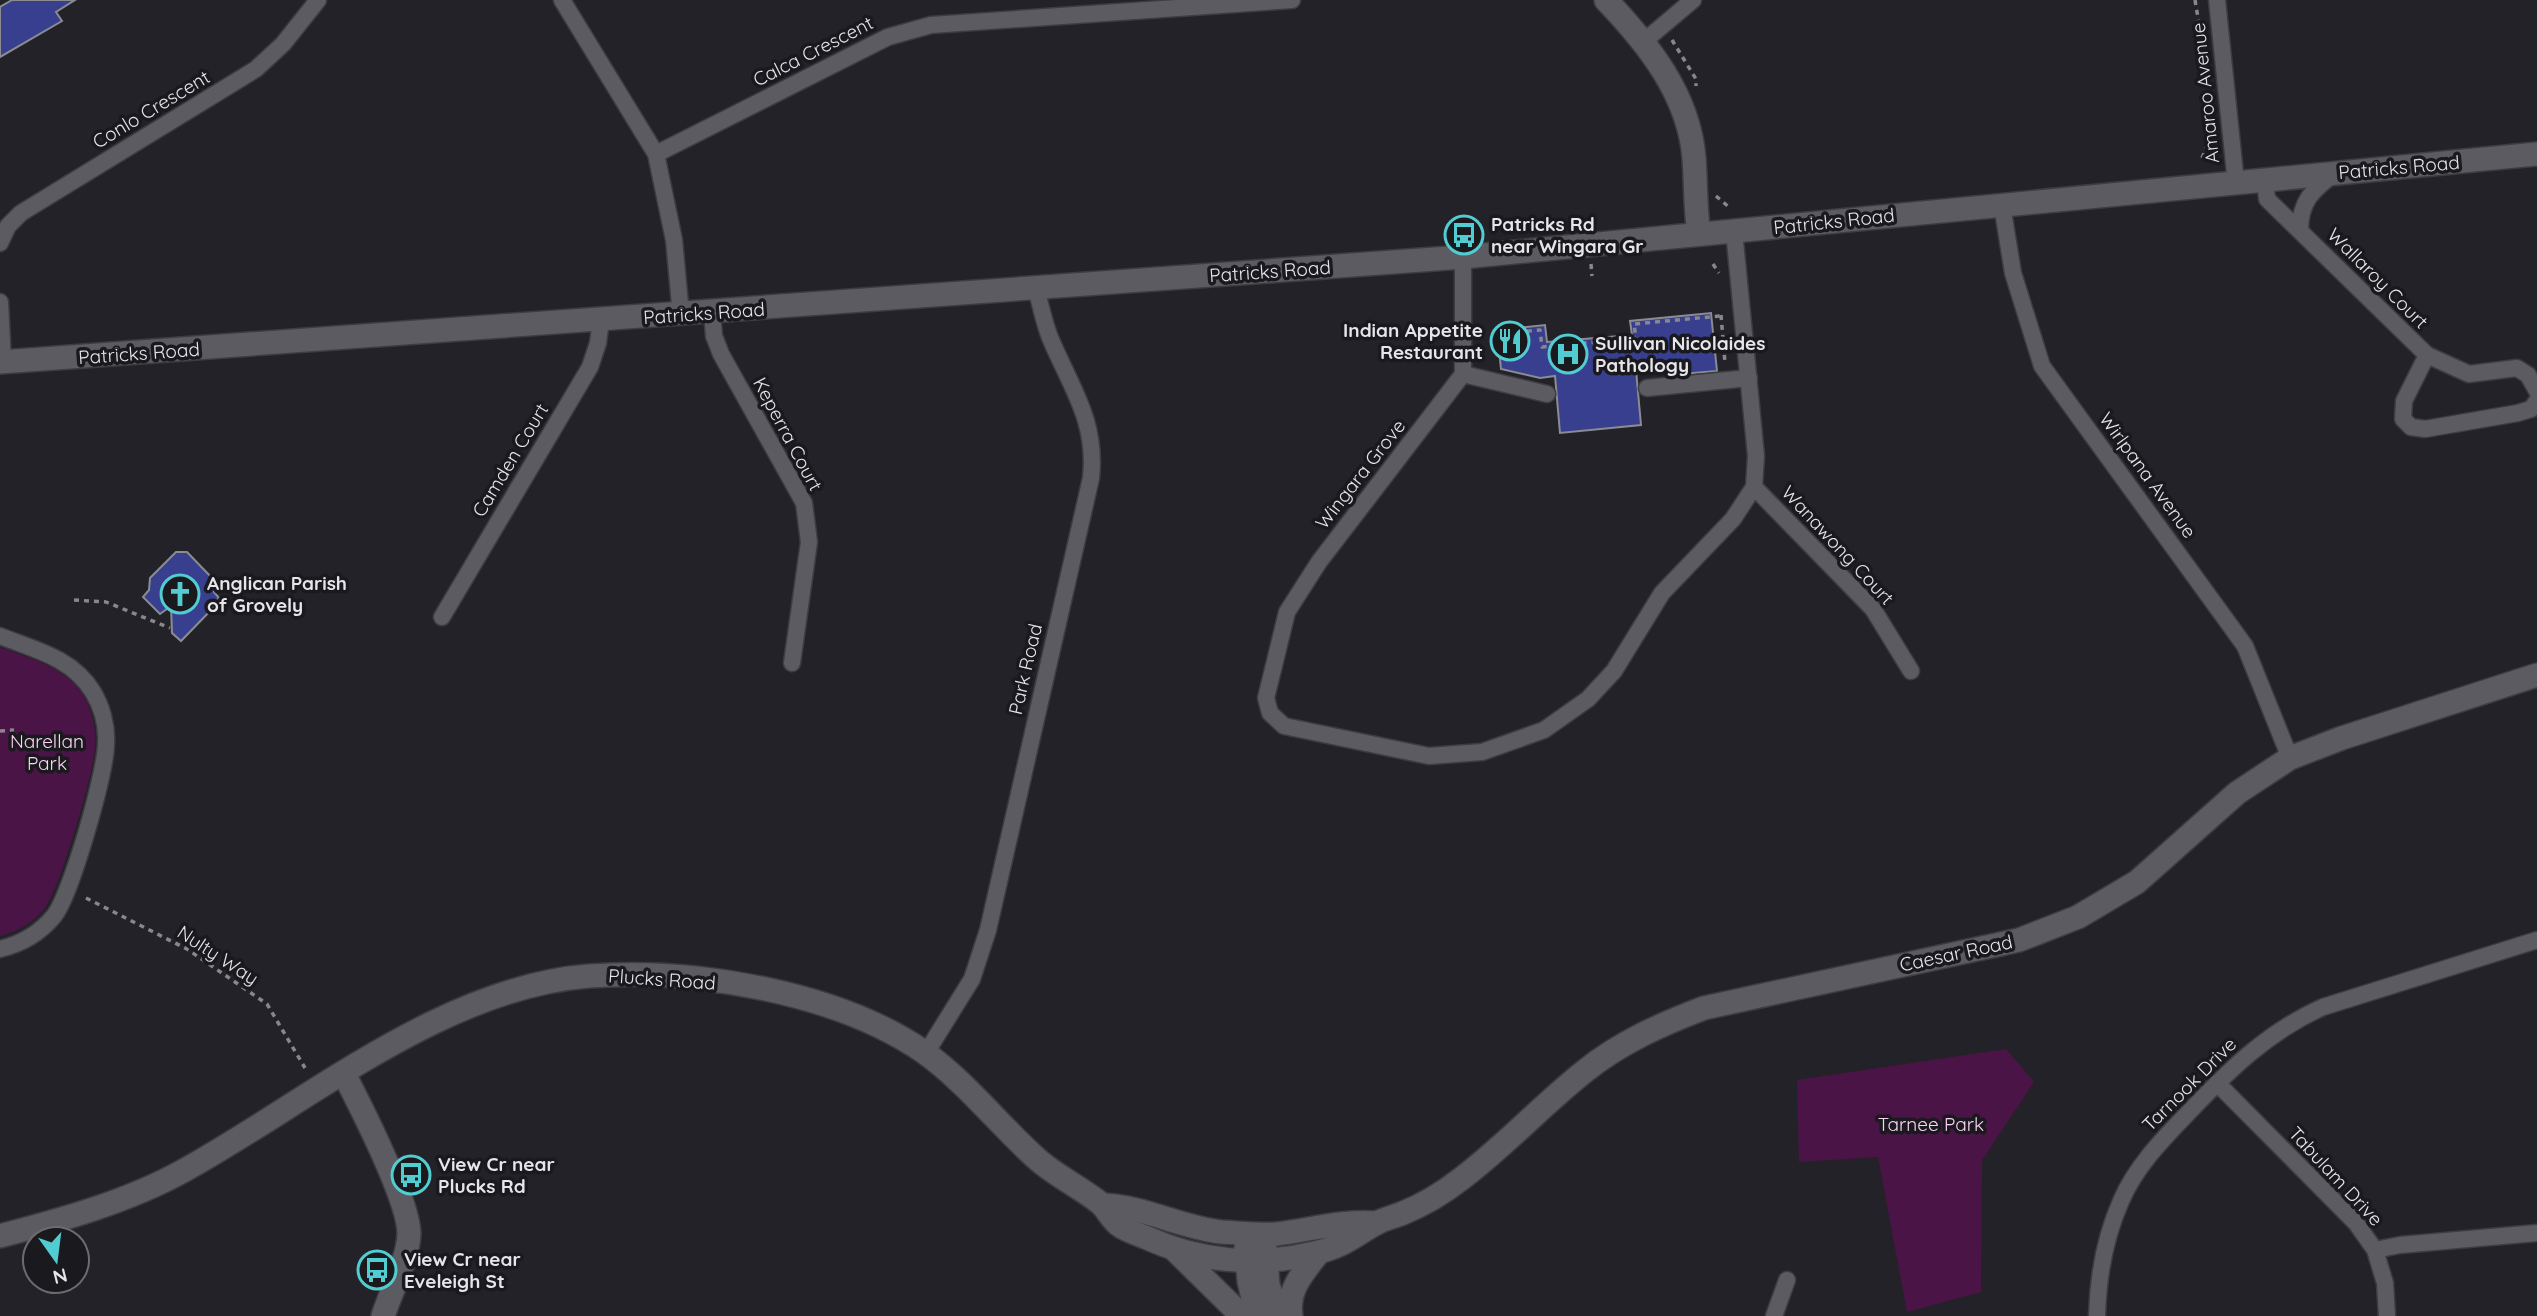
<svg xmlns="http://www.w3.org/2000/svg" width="2537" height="1316" font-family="Quicksand,sans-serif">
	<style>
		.green { fill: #4b1446 }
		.building { fill: #373f8e; stroke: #8a8c92; stroke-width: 2 }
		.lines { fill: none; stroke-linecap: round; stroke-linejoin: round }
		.street-casing { stroke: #3d3c40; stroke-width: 19 }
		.secondary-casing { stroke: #3d3c40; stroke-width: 26 }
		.path { stroke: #88878c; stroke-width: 3.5; stroke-dasharray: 5 5; stroke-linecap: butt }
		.street { stroke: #5c5b61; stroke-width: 16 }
		.secondary { stroke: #5c5b61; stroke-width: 23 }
		.labels { text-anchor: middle; stroke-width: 7; stroke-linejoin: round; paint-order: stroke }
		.street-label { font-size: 19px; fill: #e6e5e9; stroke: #1a191e }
		.poi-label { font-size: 19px; font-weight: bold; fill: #e6e5e9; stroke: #1a191e; text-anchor: start }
		.park-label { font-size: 19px; fill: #fbd2f5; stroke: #1a191e }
	</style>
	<rect width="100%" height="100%" fill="#232228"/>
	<g class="green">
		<path d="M0 647C31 659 67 667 85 698 93 713 97 734 95 750 92 777 60 888 45 908 33 923 18 931 0 936Z"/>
		<path d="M2006 1049 2034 1082 1982 1160 1981 1292 1907 1312 1878 1157 1799 1162 1797 1080Z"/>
	</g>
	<g class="building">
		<path d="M12 0H75L56 12 62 21 0 57V7Z"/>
		<path d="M1711 313 1717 371 1669 375 1668 367 1636 370 1641 425 1560 433 1555 376 1540 378 1501 369 1497 330 1545 325 1547 342 1632 335 1630 321Z"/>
		<path d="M176 552H187L213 579 214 592 219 598 212 605 214 607 181 641 172 633 171 606 160 614 143 597 149 590 150 578Z"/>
	</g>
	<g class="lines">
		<defs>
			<g id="street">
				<path d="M562 0 656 154 674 240 681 315"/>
				<path d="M2217 0 2236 183"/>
				<path d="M1642 43 1693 0"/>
				<path d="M656 154 888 37 931 25 1292 0"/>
				<path d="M2265 180 2267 199 2427 355 2469 374 2517 368 2528 375 2537 391"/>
				<path d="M2002 205 2013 273 2042 366 2245 646 2290 758"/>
				<path d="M2300 230C2300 202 2312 190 2334 174"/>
				<path d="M0 243 8 226 21 213 256 69 283 44 318 0"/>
				<path d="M1463 257V374L1319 562 1287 612 1266 698 1270 713 1284 726 1429 756 1482 752 1544 730 1588 699 1614 671 1662 593 1733 519 1754 487 1756 456 1734 231"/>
				<path d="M0 302 3 362"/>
				<path d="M712 312 714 336 721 354 804 503 809 542 792 663"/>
				<path d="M2427 355 2404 401 2403 419 2411 427 2425 429 2518 413 2531 409 2537 401"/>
				<path d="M1463 374 1547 394"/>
				<path d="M1647 388 1749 378"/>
				<path d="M1754 487 1873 609 1911 671"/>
				<path d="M442 617 590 367 598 343 601 320"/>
				<path d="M0 636C36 650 72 658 93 692 102 707 107 726 106 743 106 772 71 895 54 916 40 933 21 944 0 949"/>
				<path d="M926 1053 972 979 988 930 1091 478C1097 422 1072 389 1051 340 1044 324 1041 305 1036 289"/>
				<path d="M2217 1083 2356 1223 2375 1250 2385 1283 2387 1316"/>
				<path d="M2375 1250 2400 1245 2537 1233"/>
				<path d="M1774 1316 1787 1280"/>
				<path d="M2097 1316C2098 1277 2105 1237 2121 1201 2136 1166 2163 1139 2189 1112 2230 1069 2269 1031 2323 1007L2537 940"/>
			</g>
			<g id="secondary">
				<path d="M1606 0C1648 44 1689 95 1694 158 1696 184 1695 209 1699 234"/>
				<path d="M0 362 1463 257 2537 154"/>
				<path d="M344 1074C361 1107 409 1201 409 1234 408 1260 391 1291 383 1316"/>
				<path d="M1103 1205C1144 1206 1181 1228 1222 1232 1240 1233 1259 1235 1276 1234 1310 1230 1343 1220 1377 1223"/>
				<path d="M0 1236C61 1220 127 1202 183 1171 308 1102 443 987 589 976 694 968 837 992 924 1052 966 1082 999 1125 1037 1159 1056 1176 1080 1187 1100 1203 1107 1209 1111 1219 1119 1225 1125 1230 1137 1234 1145 1237 1199 1262 1258 1267 1315 1253 1344 1246 1352 1237 1375 1224 1383 1219 1394 1217 1403 1213 1423 1205 1443 1193 1461 1179 1505 1146 1542 1105 1585 1071 1621 1042 1662 1024 1704 1008L2019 940 2078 917 2137 882 2237 793 2290 758 2342 738 2537 675"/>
				<path d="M1246 1247 1249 1281 1257 1316"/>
				<path d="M1265 1248 1268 1285 1279 1316"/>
				<path d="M1174 1249 1242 1316"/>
				<path d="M1291 1316C1287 1289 1303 1273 1319 1252"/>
			</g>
		</defs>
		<use href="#street" class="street-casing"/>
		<use href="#secondary" class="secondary-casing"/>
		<g class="path">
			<path d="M2195 0 2202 42"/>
			<path d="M1672 40 1696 79V86"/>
			<path d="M2202 158 2209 141V116"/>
			<path d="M1716 196 1730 208"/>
			<path d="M1591 264 1592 276"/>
			<path d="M1713 264 1719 273"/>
			<path d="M1721 315 1725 363"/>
			<path d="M1497 334 1540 330 1542 347 1636 338 1634 324 1720 316"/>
			<path d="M74 600 106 602 170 628"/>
			<path d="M0 731 14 730"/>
			<path d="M86 898 187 949 267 1004 305 1068"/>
		</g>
		<use href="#street" class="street"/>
		<use href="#secondary" class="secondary"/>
	</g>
	<defs>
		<symbol id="bus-ring" viewBox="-11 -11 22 22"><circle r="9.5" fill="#1a191e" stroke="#51ccd1" stroke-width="1.5"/><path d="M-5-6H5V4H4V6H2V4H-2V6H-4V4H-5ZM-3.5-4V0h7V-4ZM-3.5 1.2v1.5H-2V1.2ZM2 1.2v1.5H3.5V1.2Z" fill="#51ccd1"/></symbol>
		<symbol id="restaurant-ring" viewBox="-11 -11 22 22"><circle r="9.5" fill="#1a191e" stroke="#51ccd1" stroke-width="1.5"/><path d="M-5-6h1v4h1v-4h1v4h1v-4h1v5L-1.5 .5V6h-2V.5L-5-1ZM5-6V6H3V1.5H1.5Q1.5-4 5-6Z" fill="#51ccd1"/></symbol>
		<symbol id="hospital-ring" viewBox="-11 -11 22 22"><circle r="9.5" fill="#1a191e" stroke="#51ccd1" stroke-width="1.5"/><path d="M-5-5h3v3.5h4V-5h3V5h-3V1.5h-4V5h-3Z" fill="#51ccd1"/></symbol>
		<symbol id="church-ring" viewBox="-11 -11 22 22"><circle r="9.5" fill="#1a191e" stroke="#51ccd1" stroke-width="1.5"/><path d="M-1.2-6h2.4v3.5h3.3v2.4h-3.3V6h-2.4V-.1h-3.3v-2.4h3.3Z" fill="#51ccd1"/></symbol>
	</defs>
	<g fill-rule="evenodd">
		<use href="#bus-ring" x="1442" y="213" width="44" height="44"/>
		<use href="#restaurant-ring" x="1488" y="319" width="44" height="44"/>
		<use href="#hospital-ring" x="1546" y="332" width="44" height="44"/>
		<use href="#church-ring" x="158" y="572" width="44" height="44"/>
		<use href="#bus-ring" x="389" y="1153" width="44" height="44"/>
		<use href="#bus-ring" x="355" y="1248" width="44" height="44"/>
	</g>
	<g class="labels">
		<g class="street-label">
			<text transform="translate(813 51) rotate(-27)" y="7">Calca Crescent</text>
			<text transform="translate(2205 93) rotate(-96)" y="7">Amaroo Avenue</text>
			<text transform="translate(151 109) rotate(-31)" y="7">Conlo Crescent</text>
			<text transform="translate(2399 167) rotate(-5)" y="7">Patricks Road</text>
			<text transform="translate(1834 221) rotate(-6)" y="7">Patricks Road</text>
			<text transform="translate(1270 271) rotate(-4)" y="7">Patricks Road</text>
			<text transform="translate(2378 278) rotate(45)" y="7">Wallaroy Court</text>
			<text transform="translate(704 313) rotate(-4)" y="7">Patricks Road</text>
			<text transform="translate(139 353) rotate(-4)" y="7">Patricks Road</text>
			<text transform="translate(788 434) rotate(62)" y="7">Keperra Court</text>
			<text transform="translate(510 460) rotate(-59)" y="7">Camden Court</text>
			<text transform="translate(1360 474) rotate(-52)" y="7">Wingara Grove</text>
			<text transform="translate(2148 475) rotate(54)" y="7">Wirlpana Avenue</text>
			<text transform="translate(1838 545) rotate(47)" y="7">Wanawong Court</text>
			<text transform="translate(1025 669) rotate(-77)" y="7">Park Road</text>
			<text transform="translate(1956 953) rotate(-12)" y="7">Caesar Road</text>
			<text transform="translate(218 955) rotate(33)" y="7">Nulty Way</text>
			<text transform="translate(662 979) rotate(4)" y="7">Plucks Road</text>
			<text transform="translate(2189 1084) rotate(-45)" y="7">Tarnook Drive</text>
			<text transform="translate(2336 1176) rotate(47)" y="7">Tabulam Drive</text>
		</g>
		<g class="poi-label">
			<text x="1491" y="231">Patricks Rd<tspan x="1491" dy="22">near Wingara Gr</tspan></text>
			<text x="1483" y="337" text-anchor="end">Indian Appetite<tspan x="1483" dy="22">Restaurant</tspan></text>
			<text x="1595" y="350">Sullivan Nicolaides<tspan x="1595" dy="22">Pathology</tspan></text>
			<text x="207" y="590">Anglican Parish<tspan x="207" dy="22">of Grovely</tspan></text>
			<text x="438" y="1171">View Cr near<tspan x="438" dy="22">Plucks Rd</tspan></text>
			<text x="404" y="1266">View Cr near<tspan x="404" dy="22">Eveleigh St</tspan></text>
		</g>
		<g class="park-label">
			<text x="47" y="748">Narellan<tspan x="47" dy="22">Park</tspan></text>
			<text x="1931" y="1131">Tarnee Park</text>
		</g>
	</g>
	<g transform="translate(56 1260) rotate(166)"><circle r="33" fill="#1a191e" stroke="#6c6b6f" stroke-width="2"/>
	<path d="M0-5L12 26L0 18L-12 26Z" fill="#51ccd1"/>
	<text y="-10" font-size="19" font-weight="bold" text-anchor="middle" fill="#e6e5e9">N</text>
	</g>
</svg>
